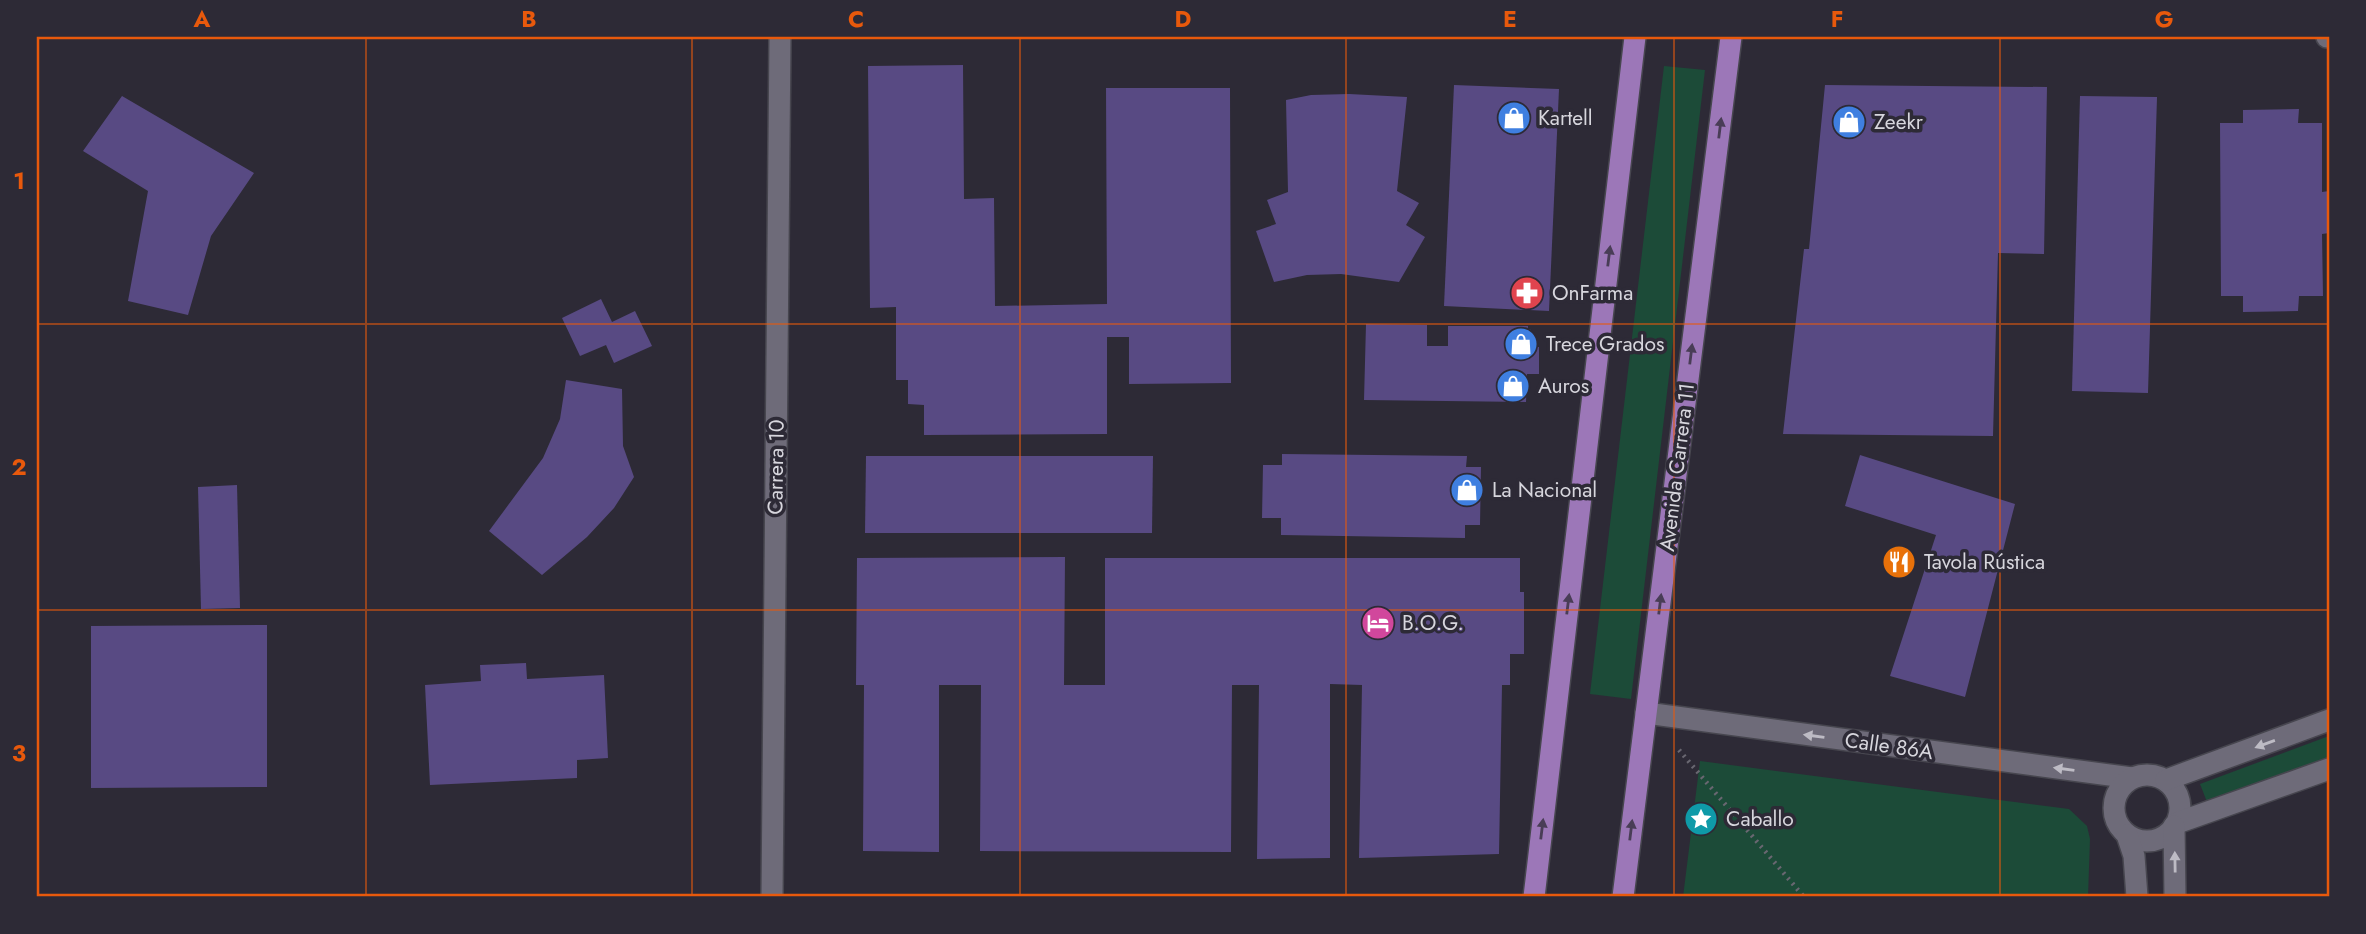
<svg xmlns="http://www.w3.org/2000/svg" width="2366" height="934" font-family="Jost,sans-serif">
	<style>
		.green { fill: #1c4b38 }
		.building { fill: #584a83 }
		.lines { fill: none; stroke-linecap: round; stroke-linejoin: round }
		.minor-casing { stroke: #47464f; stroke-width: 24 }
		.major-casing { stroke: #47464f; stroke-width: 24 }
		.path { stroke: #696771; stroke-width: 4.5; stroke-dasharray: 2 5; stroke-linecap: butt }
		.minor { stroke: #6e6b79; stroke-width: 21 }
		.major { stroke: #9c77b8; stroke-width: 21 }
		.oneway { fill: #493d56 }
		.oneway2 { fill: #bdbbc4 }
		.grid { fill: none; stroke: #e8590c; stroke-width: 2; stroke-opacity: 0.55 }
		.labels { text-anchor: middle; stroke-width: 7; stroke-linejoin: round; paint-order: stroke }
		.poi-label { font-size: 21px; fill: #d7d6dd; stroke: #2d2a36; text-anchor: start }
		.street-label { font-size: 21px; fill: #d7d6dd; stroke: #2d2a36 }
		.neatline { fill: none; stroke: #e8590c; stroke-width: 2.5 }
		.grid-label { font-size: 23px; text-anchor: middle; font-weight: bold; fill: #e8590c }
	</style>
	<rect width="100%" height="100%" fill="#2d2a36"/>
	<g class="green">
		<path d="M1664 66 1705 70 1631 699 1590 694Z"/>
		<path d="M2329 736V757L2207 802 2200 784Z"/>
		<path d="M1700 761 2069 809 2087 826 2090 839 2088 897H1683Z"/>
	</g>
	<g class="building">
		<path d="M963 65 964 199 994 198 995 306 1107 304 1106 88H1230L1231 383 1129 384V337H1107V434L924 435V405L908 404V380H896V307L870 308 868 66Z"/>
		<path d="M1454 85 1559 89 1549 311 1444 306Z"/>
		<path d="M1825 85 2047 87 2044 254 1998 253 1993 436 1783 434 1804 249H1809Z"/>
		<path d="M1349 94 1407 97 1397 191 1419 203 1406 225 1425 237 1399 282 1341 274 1307 275 1274 282 1256 231 1276 224 1267 200 1288 192 1286 100 1311 95Z"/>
		<path d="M122 96 254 173 211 236 188 315 128 301 148 191 83 151Z"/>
		<path d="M2080 96 2157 97 2148 393 2072 391Z"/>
		<path d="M2299 109 2298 123H2322V192L2329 191V233L2322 234 2323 296H2299L2298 311 2243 312V296H2221L2220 123H2243V110Z"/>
		<path d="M601 299 612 322 635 311 652 346 614 363 606 345 580 356 562 318Z"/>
		<path d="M1366 324 1427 325V346H1448V326H1528L1527 347H1539V374H1527L1526 402 1364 400Z"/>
		<path d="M566 380 622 389 623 446 634 477 614 508 587 537 542 575 489 531 543 458 560 419Z"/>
		<path d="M1282 454 1467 456 1466 467H1481L1480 525H1465V538L1281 535V518H1262L1263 465H1282Z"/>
		<path d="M1860 455 2015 504 1965 697 1890 676 1936 535 1845 506Z"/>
		<path d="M866 456H1153L1152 533H865Z"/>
		<path d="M237 485 240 608 201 609 198 487Z"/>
		<path d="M1065 557 1064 685H1105V558H1520V592H1524V654H1510V685H1502L1499 854 1359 858 1362 685 1330 684V858L1257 859 1259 685H1232L1231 852 980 851 981 685H939V852L863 851 864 685H856L857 558Z"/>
		<path d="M267 625V787L91 788V626Z"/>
		<path d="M526 663 527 679 604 675 608 758 577 760V778L430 785 425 685 481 681 480 665Z"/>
	</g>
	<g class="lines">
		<defs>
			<g id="minor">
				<path d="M2327 37H2329"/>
				<path d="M1646 713 2132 778"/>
				<circle cx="2147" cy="808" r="33"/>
				<path d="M2166 780 2329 720"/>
				<path d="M2177 823 2329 769"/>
				<path d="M2174 826 2175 897"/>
				<path d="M2127 835 2134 856 2137 897"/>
				<path d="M772 897 780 37"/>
			</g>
			<g id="major">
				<path d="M1534 897 1635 37"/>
				<path d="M1623 897 1731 37"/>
			</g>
		</defs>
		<use href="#minor" class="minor-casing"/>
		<use href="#major" class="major-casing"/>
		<path class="path" d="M1679 750 1804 897"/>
		<use href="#minor" class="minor"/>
		<use href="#major" class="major"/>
	</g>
	<defs><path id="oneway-solid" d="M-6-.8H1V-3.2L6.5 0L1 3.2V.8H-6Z" transform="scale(1.75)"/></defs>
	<g class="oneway">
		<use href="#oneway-solid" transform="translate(1720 128) rotate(-83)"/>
		<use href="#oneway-solid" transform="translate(1609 256) rotate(-83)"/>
		<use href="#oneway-solid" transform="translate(1691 354) rotate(-83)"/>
		<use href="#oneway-solid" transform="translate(1568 604) rotate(-83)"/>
		<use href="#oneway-solid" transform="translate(1660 604) rotate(-83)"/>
		<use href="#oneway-solid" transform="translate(1542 829) rotate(-83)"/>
		<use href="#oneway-solid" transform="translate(1631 830) rotate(-83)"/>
	</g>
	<g class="oneway2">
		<use href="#oneway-solid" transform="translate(1814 736) rotate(-172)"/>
		<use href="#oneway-solid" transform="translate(2265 744) rotate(160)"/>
		<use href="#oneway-solid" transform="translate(2064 769) rotate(-172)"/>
		<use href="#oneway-solid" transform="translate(2175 862) rotate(-91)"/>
	</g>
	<path class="grid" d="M366 37V897M692 37V897M1020 37V897M1346 37V897M1674 37V897M2000 37V897M37 324H2329M37 610H2329"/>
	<defs>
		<symbol id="shop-disc" viewBox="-11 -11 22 22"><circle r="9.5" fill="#3f7fe0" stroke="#2d2a36"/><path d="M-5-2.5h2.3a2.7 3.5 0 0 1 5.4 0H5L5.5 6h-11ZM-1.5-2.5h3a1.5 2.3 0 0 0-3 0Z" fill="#fff"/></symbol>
		<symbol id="pharmacy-disc" viewBox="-11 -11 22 22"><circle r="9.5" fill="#e0444e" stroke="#2d2a36"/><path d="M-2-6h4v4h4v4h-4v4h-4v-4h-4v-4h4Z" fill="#fff"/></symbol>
		<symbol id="restaurant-disc" viewBox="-11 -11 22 22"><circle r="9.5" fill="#e8710a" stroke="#2d2a36"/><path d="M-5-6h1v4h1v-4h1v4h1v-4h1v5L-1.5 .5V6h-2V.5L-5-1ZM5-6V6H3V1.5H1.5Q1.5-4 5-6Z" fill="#fff"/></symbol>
		<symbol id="hotel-disc" viewBox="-11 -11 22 22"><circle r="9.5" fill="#d1479c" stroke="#2d2a36"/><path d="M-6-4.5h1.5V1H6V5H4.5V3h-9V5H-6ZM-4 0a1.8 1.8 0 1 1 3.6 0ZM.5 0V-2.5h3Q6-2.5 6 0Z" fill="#fff"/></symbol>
		<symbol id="sight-disc" viewBox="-11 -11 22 22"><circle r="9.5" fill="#0f9aa8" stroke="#2d2a36"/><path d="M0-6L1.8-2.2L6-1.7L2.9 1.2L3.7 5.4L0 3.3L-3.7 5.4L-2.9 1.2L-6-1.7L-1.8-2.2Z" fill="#fff"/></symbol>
	</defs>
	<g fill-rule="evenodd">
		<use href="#shop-disc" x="1495" y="99" width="38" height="38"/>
		<use href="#shop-disc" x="1830" y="103" width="38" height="38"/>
		<use href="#pharmacy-disc" x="1508" y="274" width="38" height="38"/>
		<use href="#shop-disc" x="1502" y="325" width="38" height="38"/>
		<use href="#shop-disc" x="1494" y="367" width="38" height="38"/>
		<use href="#shop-disc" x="1448" y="471" width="38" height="38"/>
		<use href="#restaurant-disc" x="1880" y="543" width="38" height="38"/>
		<use href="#hotel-disc" x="1359" y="604" width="38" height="38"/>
		<use href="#sight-disc" x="1682" y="800" width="38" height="38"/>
	</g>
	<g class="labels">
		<g class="poi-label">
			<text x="1538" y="125">Kartell</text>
			<text x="1874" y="129">Zeekr</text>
			<text x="1552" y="300">OnFarma</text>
			<text x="1546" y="351">Trece Grados</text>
			<text x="1538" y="393">Auros</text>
			<text x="1492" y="497">La Nacional</text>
			<text x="1924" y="569">Tavola Rústica</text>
			<text x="1402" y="630">B.O.G.</text>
			<text x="1726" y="826">Caballo</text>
		</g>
		<g class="street-label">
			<text transform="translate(776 467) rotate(-89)" y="7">Carrera 10</text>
			<text transform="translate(1677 467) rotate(-83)" y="7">Avenida Carrera 11</text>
			<text transform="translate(1889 746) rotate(8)" y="7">Calle 86A</text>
		</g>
	</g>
	<rect width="2366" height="934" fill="none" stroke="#2d2a36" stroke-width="77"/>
	<rect x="38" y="38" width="2290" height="857" class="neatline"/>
	<g class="grid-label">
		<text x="202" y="27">A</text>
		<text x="529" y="27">B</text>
		<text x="856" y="27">C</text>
		<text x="1183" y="27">D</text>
		<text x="1510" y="27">E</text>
		<text x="1837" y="27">F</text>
		<text x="2164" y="27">G</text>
		<text x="19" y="189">1</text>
		<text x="19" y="475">2</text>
		<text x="19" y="761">3</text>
	</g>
</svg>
